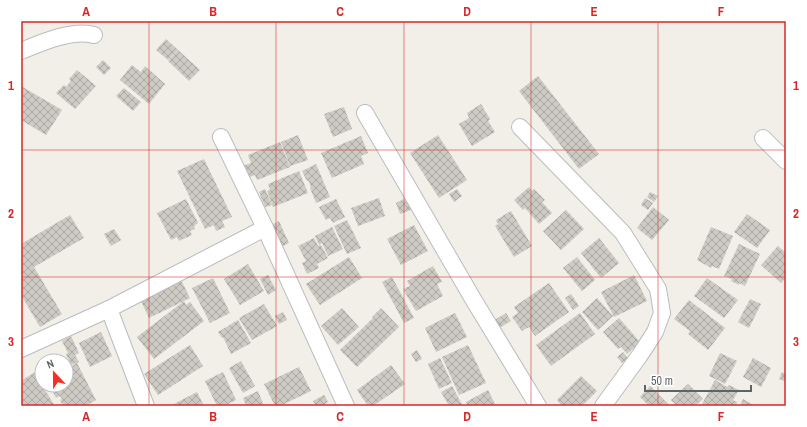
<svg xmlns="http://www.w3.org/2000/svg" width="807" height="427" font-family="'Archivo Narrow',sans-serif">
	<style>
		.building { fill: url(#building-cross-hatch) }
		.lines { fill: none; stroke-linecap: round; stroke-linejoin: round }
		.street-casing { stroke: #b9bdc1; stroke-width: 18 }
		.street { stroke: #fff; stroke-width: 16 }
		.grid { fill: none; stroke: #d62828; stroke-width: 1; stroke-opacity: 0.55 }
		.neatline { fill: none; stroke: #d62828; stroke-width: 1.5 }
		.grid-label { font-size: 13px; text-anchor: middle; font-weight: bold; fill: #d62828 }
	</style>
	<defs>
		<pattern id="building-cross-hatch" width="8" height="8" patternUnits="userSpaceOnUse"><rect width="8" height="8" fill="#cdcac4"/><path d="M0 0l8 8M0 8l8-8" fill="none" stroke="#aaa8a3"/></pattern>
	</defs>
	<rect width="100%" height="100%" fill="#f1efe7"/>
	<g class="building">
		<path d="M166 39 178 50 168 60 156 50Z"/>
		<path d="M178 50 200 70 189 81 168 61Z"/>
		<path d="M103 60 111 68 104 75 96 67Z"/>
		<path d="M132 65 141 72 145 66 165 84 149 104 120 80Z"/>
		<path d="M77 70 96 86 75 109 56 93 64 85 66 87 71 81 69 79Z"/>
		<path d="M538 76 599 154 579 169 519 91Z"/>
		<path d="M21 86 62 110 46 135 21 120Z"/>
		<path d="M124 88 141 102 133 111 116 96Z"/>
		<path d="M481 104 490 119 488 121 495 132 472 146 459 124 469 118 467 113Z"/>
		<path d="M344 107 352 129 333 137 324 114Z"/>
		<path d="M298 135 308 160 290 166 281 142Z"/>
		<path d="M438 135 467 180 439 198 410 153Z"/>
		<path d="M361 136 368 153 361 156 364 164 332 178 321 153Z"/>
		<path d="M280 142 290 167 257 180 255 175 247 178 242 166 251 163 248 155Z"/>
		<path d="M204 159 232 217 222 221 225 227 216 231 214 225 205 229 177 171Z"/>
		<path d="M316 164 330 197 316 203 310 188 311 187 308 180 307 181 302 171Z"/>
		<path d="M299 171 308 193 273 207 267 191 270 190 268 184Z"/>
		<path d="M529 187 532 191 534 189 545 200 542 202 552 213 539 224 525 208 523 210 514 200Z"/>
		<path d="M265 189 272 205 265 207 259 192Z"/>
		<path d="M457 189 462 196 454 202 449 194Z"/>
		<path d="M650 192 658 196 654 202 647 197Z"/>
		<path d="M379 198 385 216 358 226 351 208Z"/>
		<path d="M406 198 411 210 400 214 396 203Z"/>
		<path d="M645 198 653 203 648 210 641 205Z"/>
		<path d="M186 199 198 223 194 226 195 229 190 231 192 235 179 241 177 237 171 240 157 213Z"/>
		<path d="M336 199 345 217 333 223 330 218 326 220 319 207Z"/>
		<path d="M653 207 669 220 652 240 637 228Z"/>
		<path d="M566 210 584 229 561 250 543 231Z"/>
		<path d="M511 211 532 246 514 257 495 226 498 224 496 220Z"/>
		<path d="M747 214 770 230 757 248 734 232Z"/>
		<path d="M70 215 84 238 34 267 62 314 40 327 21 295V244Z"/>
		<path d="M347 220 361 248 347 254 334 226Z"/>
		<path d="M279 221 289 243 279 248 269 226Z"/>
		<path d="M414 225 428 251 401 265 387 239Z"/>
		<path d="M332 227 343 249 328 256 322 243 319 245 315 236Z"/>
		<path d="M711 227 733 236 719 269 712 266 711 268 697 260Z"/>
		<path d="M114 229 121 240 111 246 104 234Z"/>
		<path d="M314 238 318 246 321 245 328 258 317 264 319 268 307 274 302 263 306 261 298 246Z"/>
		<path d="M599 238 619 263 601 278 581 253Z"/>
		<path d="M739 244 760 254 745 286 739 283V285L731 281 732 279 724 276Z"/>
		<path d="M778 246 786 253V277L781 283 761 265Z"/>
		<path d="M349 257 362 278 320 305 306 284Z"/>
		<path d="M577 257 595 280 582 291 563 268Z"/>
		<path d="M248 264 264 291 240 305 224 279Z"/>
		<path d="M433 266 442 282 437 284 443 296 416 311 403 289 410 286 407 281Z"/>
		<path d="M268 275 276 290 268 295 260 279Z"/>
		<path d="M634 275 647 301 614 317 601 292Z"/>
		<path d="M392 277 414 318 404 323 382 282Z"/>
		<path d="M213 278 230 313 210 323 192 288Z"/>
		<path d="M707 278 738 300 724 318 694 296Z"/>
		<path d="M181 280 190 298 149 318 140 299Z"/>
		<path d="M549 283 569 312 535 336 529 327 522 331 512 317 518 313 514 307Z"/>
		<path d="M571 294 579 306 573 310 565 298Z"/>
		<path d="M597 298 613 316 598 330 582 312Z"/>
		<path d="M750 299 761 304 749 328 738 322Z"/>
		<path d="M689 300 725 328 708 350 688 334 690 331 674 319Z"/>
		<path d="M184 301 186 305 190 302 204 321 154 359 137 337Z"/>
		<path d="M264 304 277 326 252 340 239 318Z"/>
		<path d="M342 308 359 327 338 345 321 326Z"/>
		<path d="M381 308 399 327 357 367 340 350 373 318 372 317Z"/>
		<path d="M283 312 287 320 279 324 275 316Z"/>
		<path d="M455 313 467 337 436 352 425 328Z"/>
		<path d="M506 313 511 321 498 329 493 321Z"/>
		<path d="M580 313 595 334 551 366 536 345Z"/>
		<path d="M619 318 640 342 627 354 621 347 618 349 603 332Z"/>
		<path d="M238 320 251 343 231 354 223 337 222 338 218 332Z"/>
		<path d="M101 332 112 356 90 367 79 343Z"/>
		<path d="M71 336 79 353 75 355 79 362 71 365 66 354 68 353 62 341Z"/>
		<path d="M190 345 203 366 158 395 144 374Z"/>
		<path d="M468 345 486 383 459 395 442 357Z"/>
		<path d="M417 350 422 359 416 362 411 354Z"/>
		<path d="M623 352 628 358 622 363 617 357Z"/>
		<path d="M720 353 737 361 725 384 709 376Z"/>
		<path d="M440 358 452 383 439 389 428 364Z"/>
		<path d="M753 358 771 368 761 387 743 377Z"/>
		<path d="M241 361 255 386 243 393 229 368Z"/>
		<path d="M77 363 96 400 86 406H63L60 400 62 399 60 396 56 398 50 387 53 385H66V369Z"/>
		<path d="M391 365 405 384 373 406H368L357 390Z"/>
		<path d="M299 367 311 391 280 406H275L264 384Z"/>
		<path d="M35 372 42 385 55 406H21V381Z"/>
		<path d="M223 372 236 400 224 406H217L205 381Z"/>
		<path d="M782 372 786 374V382L779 379Z"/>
		<path d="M581 376 597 391 582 406H562L557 400Z"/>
		<path d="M715 380 727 387 729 385 739 390 733 400 737 402 736 406H701Z"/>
		<path d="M688 384 703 399 695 406H677L671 400Z"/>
		<path d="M452 386 463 406H449L441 392Z"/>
		<path d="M650 386 670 406H649L640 397Z"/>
		<path d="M488 390 496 406H468L466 402Z"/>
		<path d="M258 391 264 406H246L243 398Z"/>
		<path d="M197 392 204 406H170Z"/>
		<path d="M324 395 328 402 322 406H316L313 401Z"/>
		<path d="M743 399 754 405 753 406H740Z"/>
	</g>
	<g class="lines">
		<defs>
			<g id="street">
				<path d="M21 51C41 43 72 29 94 35"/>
				<path d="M365 113 473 299 538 406"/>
				<path d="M520 127 623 233 658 289 662 313 655 332 640 355 603 406"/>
				<path d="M221 137 265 228 346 406"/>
				<path d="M763 138 786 161"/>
				<path d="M109 309 146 406"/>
				<path d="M21 349 109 309 265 228"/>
			</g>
		</defs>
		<use href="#street" class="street-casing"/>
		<use href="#street" class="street"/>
	</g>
	<path class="grid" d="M149 21V406M276 21V406M404 21V406M531 21V406M658 21V406M21 150H786M21 277H786"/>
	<rect width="807" height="427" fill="none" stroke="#ffffff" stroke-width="44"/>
	<g transform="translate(54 373) rotate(338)"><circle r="19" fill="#ffffff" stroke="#bfc1c3"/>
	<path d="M0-3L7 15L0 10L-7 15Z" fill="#f73027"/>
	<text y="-6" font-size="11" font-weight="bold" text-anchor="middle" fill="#5e6368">N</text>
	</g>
	<path d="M645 385v6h106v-6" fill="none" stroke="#5e6368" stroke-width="2"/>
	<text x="651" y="385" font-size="12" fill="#5e6368" stroke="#ffffff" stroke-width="3" paint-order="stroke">50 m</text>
	<rect x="22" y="22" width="763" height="383" class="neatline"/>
	<g class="grid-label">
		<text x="86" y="16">A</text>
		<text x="213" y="16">B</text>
		<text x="340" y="16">C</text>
		<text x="467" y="16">D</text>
		<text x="594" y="16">E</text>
		<text x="721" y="16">F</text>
		<text x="11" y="90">1</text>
		<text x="796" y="90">1</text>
		<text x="11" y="218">2</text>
		<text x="796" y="218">2</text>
		<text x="11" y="346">3</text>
		<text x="796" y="346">3</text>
		<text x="86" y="421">A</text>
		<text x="213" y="421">B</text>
		<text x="340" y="421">C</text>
		<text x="467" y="421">D</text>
		<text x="594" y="421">E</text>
		<text x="721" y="421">F</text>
	</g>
</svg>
